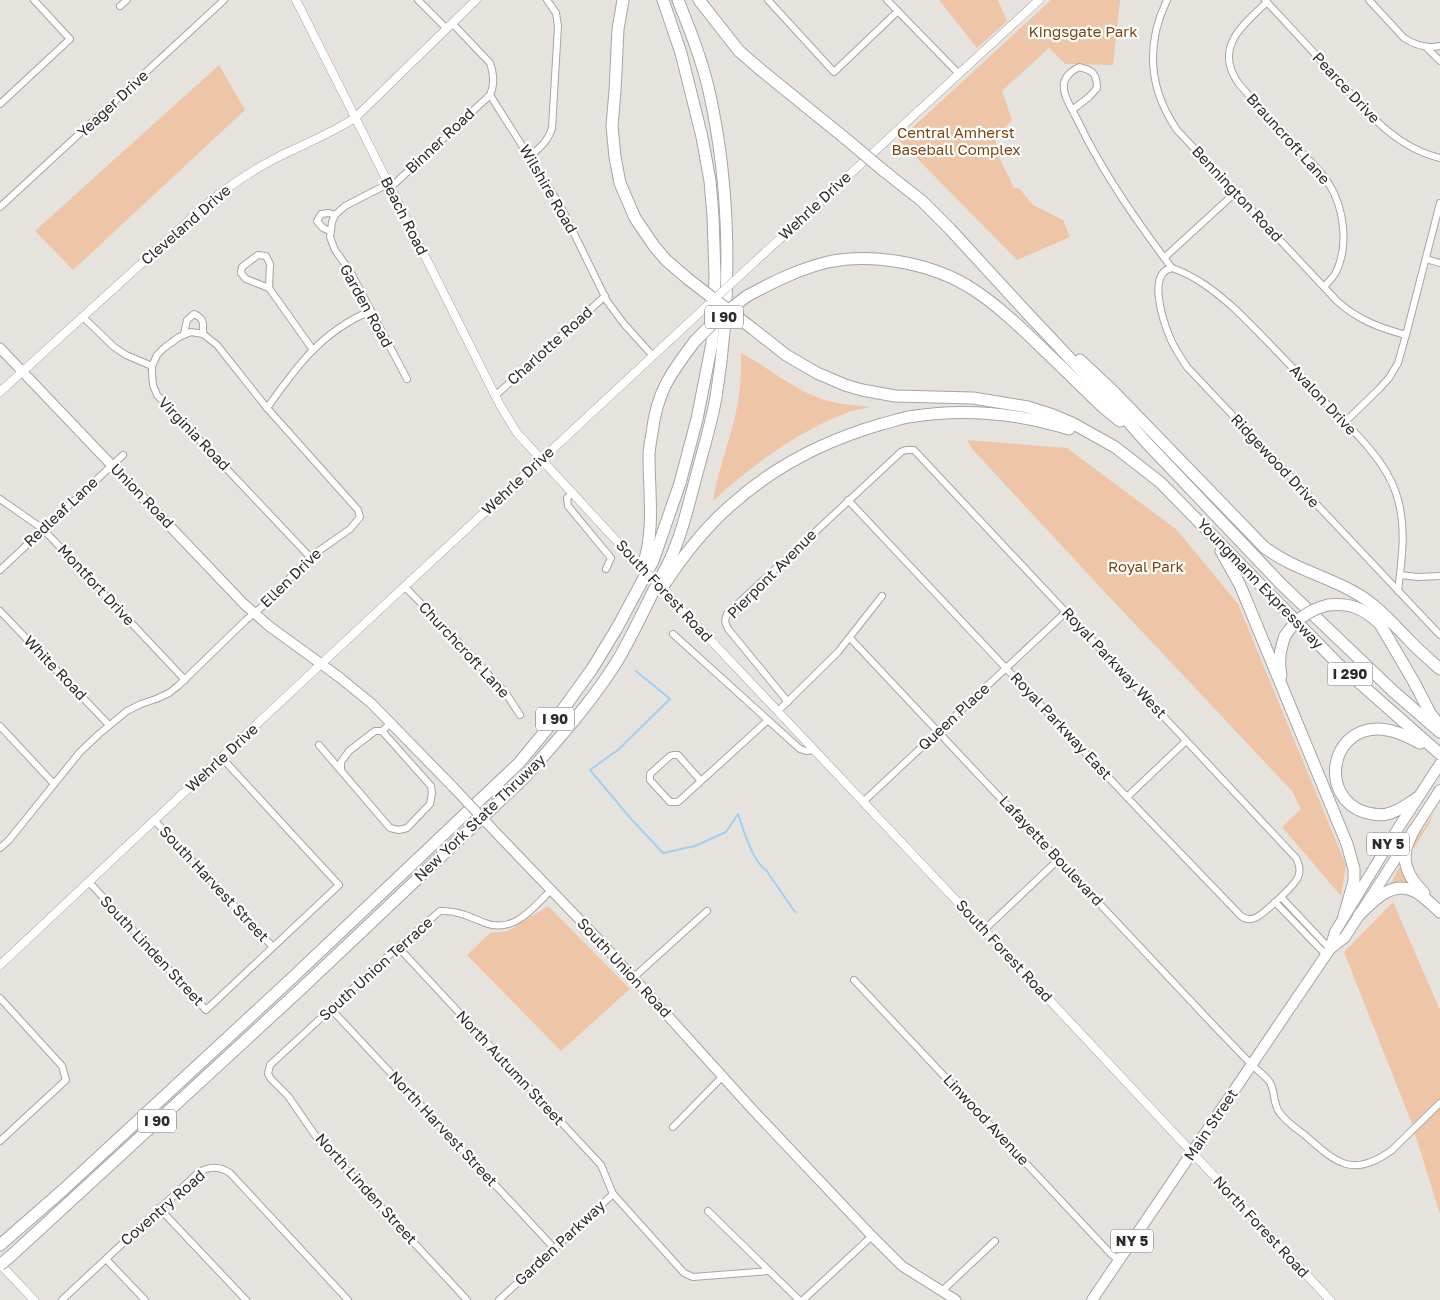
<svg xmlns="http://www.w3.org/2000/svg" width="1440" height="1300" font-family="'Golos Text',sans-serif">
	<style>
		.green { fill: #eec6a7 }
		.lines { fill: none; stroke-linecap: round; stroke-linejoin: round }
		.stream { stroke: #a1d1f2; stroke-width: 2 }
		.minor-casing { stroke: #a9a4a1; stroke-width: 8 }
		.tertiary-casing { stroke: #a9a4a1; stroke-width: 9 }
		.secondary-casing { stroke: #a9a4a1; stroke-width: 11 }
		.primary-casing { stroke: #a9a4a1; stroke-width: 12 }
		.motorway-casing { stroke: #a9a4a1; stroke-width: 13 }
		.minor { stroke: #fff; stroke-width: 6 }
		.tertiary { stroke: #fff; stroke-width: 8 }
		.secondary { stroke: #fff; stroke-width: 9 }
		.primary { stroke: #fff; stroke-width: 10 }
		.motorway { stroke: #fff; stroke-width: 11 }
		.tertiary-bridge-casing { stroke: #a9a4a1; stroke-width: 9; stroke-linecap: butt }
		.secondary-bridge-casing { stroke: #a9a4a1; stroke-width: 11; stroke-linecap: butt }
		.motorway-bridge-casing { stroke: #a9a4a1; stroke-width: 13; stroke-linecap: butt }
		.tertiary-bridge { stroke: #fff; stroke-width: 8 }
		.secondary-bridge { stroke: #fff; stroke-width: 9 }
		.motorway-bridge { stroke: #fff; stroke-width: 11 }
		.labels { text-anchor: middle; stroke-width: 4.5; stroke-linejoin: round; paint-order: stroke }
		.shield { fill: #fff; stroke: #6d6b6b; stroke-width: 1 }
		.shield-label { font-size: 14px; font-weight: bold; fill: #2e2c2b }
		.park-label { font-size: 15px; fill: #7d4611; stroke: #fff }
		.street-label { font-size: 15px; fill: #2e2c2b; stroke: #fff }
	</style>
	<rect width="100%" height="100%" fill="#e6e2de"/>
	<g class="green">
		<path d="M939 0H998L1007 21 977 48Z"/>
		<path d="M1051 0H1120L1113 65 1065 64 1049 48 1002 91 1012 120 996 138V151L1014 188 1020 189 1033 205 1063 220 1070 237 1017 260 899 140Z"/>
		<path d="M219 65 245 110 73 270 35 231Z"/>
		<path d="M741 353C766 366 788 385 814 396 832 404 852 405 871 407 861 409 850 411 841 415 793 435 751 466 713 501 718 469 731 439 737 407 741 389 741 371 741 353Z"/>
		<path d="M967 440 1067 448 1177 530 1238 604 1346 865 1341 896 1282 827 1301 809 1292 791 1100 587 973 450Z"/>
		<path d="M1434 813 1429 824 1414 848H1413L1415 841Z"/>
		<path d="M1404 859 1416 885 1388 888Z"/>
		<path d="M1393 902 1440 1010V1214L1411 1121 1344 952Z"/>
		<path d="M548 906 630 989 561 1051 467 955 490 933 508 931Z"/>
	</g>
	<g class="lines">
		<path class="stream" d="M636 671 670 699 619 749 590 770 632 820 663 853 695 846 726 832 738 814C743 828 753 863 766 870L795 912"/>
		<defs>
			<g id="minor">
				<path d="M418 0 447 29"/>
				<path d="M768 0 834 72 898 11"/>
				<path d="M887 0 959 74"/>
				<path d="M1167 0C1145 46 1149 89 1177 130L1337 301C1358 320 1380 328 1406 335"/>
				<path d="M1265 0C1288 25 1311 49 1333 74 1364 108 1393 147 1440 158"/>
				<path d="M1369 0 1404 38C1415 45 1427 49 1440 46"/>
				<path d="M1267 2C1242 26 1213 48 1239 84 1258 106 1278 128 1298 149 1309 160 1321 171 1329 184 1344 208 1349 246 1336 272 1333 278 1328 282 1324 287"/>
				<path d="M120 6 127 0"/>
				<path d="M452 23 490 63C494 74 495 84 490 95L561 207 607 301 624 324 653 356"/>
				<path d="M1426 47 1440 61"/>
				<path d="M0 104 70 39 34 0"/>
				<path d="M1072 110 1089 97 1097 88C1097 73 1092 70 1079 67 1072 71 1066 75 1064 83 1062 95 1072 109 1077 119 1102 172 1136 221 1172 268"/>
				<path d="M530 156C540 148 548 141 552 128L558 26 556 13 547 0"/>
				<path d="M388 184 345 206 335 215 332 222 330 237 335 250 350 271 407 379"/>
				<path d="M390 188 490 95"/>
				<path d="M0 207 224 0"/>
				<path d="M330 231 323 228 317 221 321 214 329 213 335 215"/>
				<path d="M1164 258 1236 192"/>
				<path d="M1426 259 1440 263"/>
				<path d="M1172 268C1146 273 1164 324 1171 340 1175 349 1181 358 1187 367L1440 635"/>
				<path d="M1172 268C1196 276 1216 292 1235 309 1265 338 1293 368 1322 399 1348 426 1384 457 1396 493 1407 525 1402 558 1398 591"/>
				<path d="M269 288 246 279 241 273 242 267 258 255 266 256 270 264 269 288 313 350"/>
				<path d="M83 317 114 347 126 355 152 366"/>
				<path d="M184 334 187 320 194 314C205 319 203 323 203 334"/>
				<path d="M495 396 605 296"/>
				<path d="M267 408C297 366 321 332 370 311"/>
				<path d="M1344 423 1379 389 1389 378 1398 363 1406 335 1440 203"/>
				<path d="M572 493 567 498 568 506 611 558 606 569"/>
				<path d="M0 499 43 529 185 680"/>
				<path d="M0 570 123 455"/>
				<path d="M1400 575 1418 577 1440 576"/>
				<path d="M404 588 408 590 449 632 501 688 507 695 520 715"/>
				<path d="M0 611 109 725"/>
				<path d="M673 634 800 749 806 751 815 750"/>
				<path d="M850 638 1220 1032C1231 1043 1241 1054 1252 1065 1257 1070 1264 1075 1269 1081 1276 1090 1272 1104 1280 1113 1286 1122 1297 1129 1306 1136 1337 1164 1354 1178 1392 1150L1440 1103"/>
				<path d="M788 702 729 630C725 624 724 621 727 614L901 452 906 450H914L1296 858C1299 864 1301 871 1298 877 1295 885 1263 915 1255 918 1250 920 1245 919 1241 916L1141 812 848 500"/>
				<path d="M778 711 838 652 882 596"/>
				<path d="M0 726 54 784"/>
				<path d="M319 745 390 828 399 830 407 828 430 804 432 793 431 786 382 731"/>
				<path d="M341 770V762L349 751 375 731H382L391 723"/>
				<path d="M701 781 678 755H673L670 756 650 774V780L670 802H678L768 720"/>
				<path d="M1127 797 1186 741"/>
				<path d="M863 802 1066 612"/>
				<path d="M155 821 273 947"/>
				<path d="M0 848 9 840 80 752 99 734 127 711 141 704 156 699 169 693 178 686 246 620 263 606 310 557 350 529 360 517 358 510 267 408 217 345 203 334 191 332 179 337 164 348 157 355 152 366V373L153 385 157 395 310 557"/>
				<path d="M89 882 206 1010 339 885 222 758"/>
				<path d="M1281 897 1330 949"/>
				<path d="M1275 902 1326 955"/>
				<path d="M984 930 1059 859"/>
				<path d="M398 947 601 1165 613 1194"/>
				<path d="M634 977 707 911"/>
				<path d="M854 980 1111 1254 1119 1260"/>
				<path d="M0 998 62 1066 66 1080 0 1141"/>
				<path d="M331 1009 554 1248"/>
				<path d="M673 1127 723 1076"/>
				<path d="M159 1208 246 1300"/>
				<path d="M708 1211 799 1300"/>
				<path d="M106 1259 145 1300"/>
				<path d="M942 1291 995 1241"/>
				<path d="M62 1300 199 1172C210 1166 220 1166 230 1173L348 1300"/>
				<path d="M467 1300 317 1138 288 1096 271 1079 268 1074 270 1065 398 947 440 911C457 910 470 917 485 923 514 934 533 908 551 890"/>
				<path d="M499 1300 613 1194 684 1273 693 1277 769 1271"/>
				<path d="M803 1300 872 1236"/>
			</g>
			<g id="tertiary">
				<path d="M296 0 500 405 517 433 625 550"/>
				<path d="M746 270 1039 0"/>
				<path d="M0 392 208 203C229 186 251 171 276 158 302 145 330 134 355 118L476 0"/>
				<path d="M671 598 984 930 1330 1300"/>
				<path d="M0 965 321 664 697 315"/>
				<path d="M0 1264 34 1300"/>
			</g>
			<g id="secondary">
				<path d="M0 348 244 604 269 626 339 677 371 703 453 787"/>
				<path d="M502 839 602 943 752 1109 872 1236 902 1266 956 1300"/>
			</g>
			<g id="primary">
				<path d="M1330 949 1335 932 1397 830 1440 764"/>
				<path d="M1092 1300 1330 949 1345 937 1440 790"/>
			</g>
			<g id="motorway">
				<path d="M623 0 618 29 615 91 612 126 615 157 620 183 635 218 654 246 666 260 688 279"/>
				<path d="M699 0 739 51 761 70 846 139"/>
				<path d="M884 171 922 201 950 229 1028 314 1110 401 1145 441 1281 584 1393 691 1440 732"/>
				<path d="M747 296C773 282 799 269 828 262 874 252 935 264 974 290 1000 307 1022 329 1044 350 1064 369 1084 389 1104 408L1120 421"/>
				<path d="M753 329 786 355 817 373 845 385 862 390 895 396 973 398 1028 407 1053 415 1072 423 1115 447 1161 483 1337 663 1440 754"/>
				<path d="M1080 360 1114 392 1264 547C1293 569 1324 575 1354 592 1376 604 1391 622 1409 640 1418 650 1430 660 1440 669"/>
				<path d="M1221 551 1240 585 1347 844 1354 869V881L1344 916"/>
				<path d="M643 566C655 530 649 493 649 456 649 448 651 440 652 433 657 391 671 373 695 341"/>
				<path d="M664 585C683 556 704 529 730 506 773 467 826 440 882 424 890 422 899 419 908 417 961 408 1017 413 1069 429"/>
				<path d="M1328 605C1351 603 1363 608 1380 624L1414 682 1430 713 1439 725"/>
				<path d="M1281 676C1278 661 1280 650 1285 636"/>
				<path d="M1417 798C1408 804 1398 812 1387 814 1379 816 1372 814 1364 812 1320 797 1329 730 1377 729 1393 729 1406 736 1420 743"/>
				<path d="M1414 830C1411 836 1407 843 1406 849 1402 867 1412 881 1424 893"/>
				<path d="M1359 915C1374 900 1393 879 1416 892 1425 897 1432 905 1440 912"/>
				<path d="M0 1245 63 1190 291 979 519 763 561 712 592 669 617 628 653 561 680 483 697 419 712 343 715 276 713 216 710 181 702 137 681 53 663 0"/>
				<path d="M13 1254 301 989 524 778C557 741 590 704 616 663 630 640 641 616 653 592 658 582 664 572 669 562 683 532 690 498 699 466 705 443 712 420 716 397 732 299 731 188 709 91 702 60 690 30 678 0"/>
			</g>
		</defs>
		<use href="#minor" class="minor-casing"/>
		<use href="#tertiary" class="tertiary-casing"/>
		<use href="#secondary" class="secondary-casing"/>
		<use href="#primary" class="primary-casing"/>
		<use href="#motorway" class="motorway-casing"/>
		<use href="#minor" class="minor"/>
		<use href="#tertiary" class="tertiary"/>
		<use href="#secondary" class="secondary"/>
		<use href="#primary" class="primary"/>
		<use href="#motorway" class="motorway"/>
		<defs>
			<g id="tertiary-bridge">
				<path d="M697 315 746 270"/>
				<path d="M625 550 671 598"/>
			</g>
			<path id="secondary-bridge" d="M453 787 502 839"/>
			<g id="motorway-bridge">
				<path d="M846 139 884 171"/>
				<path d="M688 279 753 329"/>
				<path d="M695 341 717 319 747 296"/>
				<path d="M1285 636C1295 620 1308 610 1328 605"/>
				<path d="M0 1265 13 1254"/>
			</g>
		</defs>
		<use href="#tertiary-bridge" class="tertiary-bridge-casing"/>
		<use href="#secondary-bridge" class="secondary-bridge-casing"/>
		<use href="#motorway-bridge" class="motorway-bridge-casing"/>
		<use href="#tertiary-bridge" class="tertiary-bridge"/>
		<use href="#secondary-bridge" class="secondary-bridge"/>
		<use href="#motorway-bridge" class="motorway-bridge"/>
	</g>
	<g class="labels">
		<g class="shield">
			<rect x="705" y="305.5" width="38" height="23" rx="4"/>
			<rect x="1327.5" y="662.5" width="45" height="23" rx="4"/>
			<rect x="536" y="707.5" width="38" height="23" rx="4"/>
			<rect x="1367" y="832.5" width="42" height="23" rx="4"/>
			<rect x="138" y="1109.5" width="38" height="23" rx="4"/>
			<rect x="1111" y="1229.5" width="42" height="23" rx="4"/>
		</g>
		<g class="shield-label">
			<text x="724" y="322">I 90</text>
			<text x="1350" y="679">I 290</text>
			<text x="555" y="724">I 90</text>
			<text x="1388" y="849">NY 5</text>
			<text x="157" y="1126">I 90</text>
			<text x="1132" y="1246">NY 5</text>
		</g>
		<g class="park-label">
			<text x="1083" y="37">Kingsgate Park</text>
			<text x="956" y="138">Central Amherst<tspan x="956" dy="17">Baseball Complex</tspan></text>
			<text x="1146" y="572">Royal Park</text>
		</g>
		<g class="street-label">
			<text transform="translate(1346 88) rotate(47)" y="5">Pearce Drive</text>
			<text transform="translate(113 104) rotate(-43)" y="5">Yeager Drive</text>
			<text transform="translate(1288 139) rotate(48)" y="5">Brauncroft Lane</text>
			<text transform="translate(440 141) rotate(-43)" y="5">Binner Road</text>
			<text transform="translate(548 189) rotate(60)" y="5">Wilshire Road</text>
			<text transform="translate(1237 194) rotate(47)" y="5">Bennington Road</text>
			<text transform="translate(815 206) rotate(-43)" y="5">Wehrle Drive</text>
			<text transform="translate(404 216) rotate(63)" y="5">Beach Road</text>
			<text transform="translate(186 225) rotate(-41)" y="5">Cleveland Drive</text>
			<text transform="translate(366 306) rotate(61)" y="5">Garden Road</text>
			<text transform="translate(550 346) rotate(-42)" y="5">Charlotte Road</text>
			<text transform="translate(1323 400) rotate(47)" y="5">Avalon Drive</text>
			<text transform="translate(194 434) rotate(46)" y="5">Virginia Road</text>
			<text transform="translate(1275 461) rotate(47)" y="5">Ridgewood Drive</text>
			<text transform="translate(518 481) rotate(-43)" y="5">Wehrle Drive</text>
			<text transform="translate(142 496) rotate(46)" y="5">Union Road</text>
			<text transform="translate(61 512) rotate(-43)" y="5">Redleaf Lane</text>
			<text transform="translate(772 574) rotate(-45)" y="5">Pierpont Avenue</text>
			<text transform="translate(291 578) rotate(-44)" y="5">Ellen Drive</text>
			<text transform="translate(1260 584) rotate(46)" y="5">Youngmann Expressway</text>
			<text transform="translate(96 585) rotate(47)" y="5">Montfort Drive</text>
			<text transform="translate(664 591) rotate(47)" y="5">South Forest Road</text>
			<text transform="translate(464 650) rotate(47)" y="5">Churchcroft Lane</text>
			<text transform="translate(1114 663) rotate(47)" y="5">Royal Parkway West</text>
			<text transform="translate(55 668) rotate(46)" y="5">White Road</text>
			<text transform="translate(954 717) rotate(-43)" y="5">Queen Place</text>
			<text transform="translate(1061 726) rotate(47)" y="5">Royal Parkway East</text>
			<text transform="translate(222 758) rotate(-43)" y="5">Wehrle Drive</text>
			<text transform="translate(480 818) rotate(-44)" y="5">New York State Thruway</text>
			<text transform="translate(1051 851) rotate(47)" y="5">Lafayette Boulevard</text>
			<text transform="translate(214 884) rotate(47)" y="5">South Harvest Street</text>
			<text transform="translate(152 951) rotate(47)" y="5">South Linden Street</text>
			<text transform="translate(1004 951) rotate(47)" y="5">South Forest Road</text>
			<text transform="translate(624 968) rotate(47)" y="5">South Union Road</text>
			<text transform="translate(376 969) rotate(-42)" y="5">South Union Terrace</text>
			<text transform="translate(510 1068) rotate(47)" y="5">North Autumn Street</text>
			<text transform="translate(986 1120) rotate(47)" y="5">Linwood Avenue</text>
			<text transform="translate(1211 1125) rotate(-56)" y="5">Main Street</text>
			<text transform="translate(443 1129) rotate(47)" y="5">North Harvest Street</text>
			<text transform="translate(366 1189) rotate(48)" y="5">North Linden Street</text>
			<text transform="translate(163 1208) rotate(-41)" y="5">Coventry Road</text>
			<text transform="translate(1261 1227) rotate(47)" y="5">North Forest Road</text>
			<text transform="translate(560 1243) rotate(-43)" y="5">Garden Parkway</text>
		</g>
	</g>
</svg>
